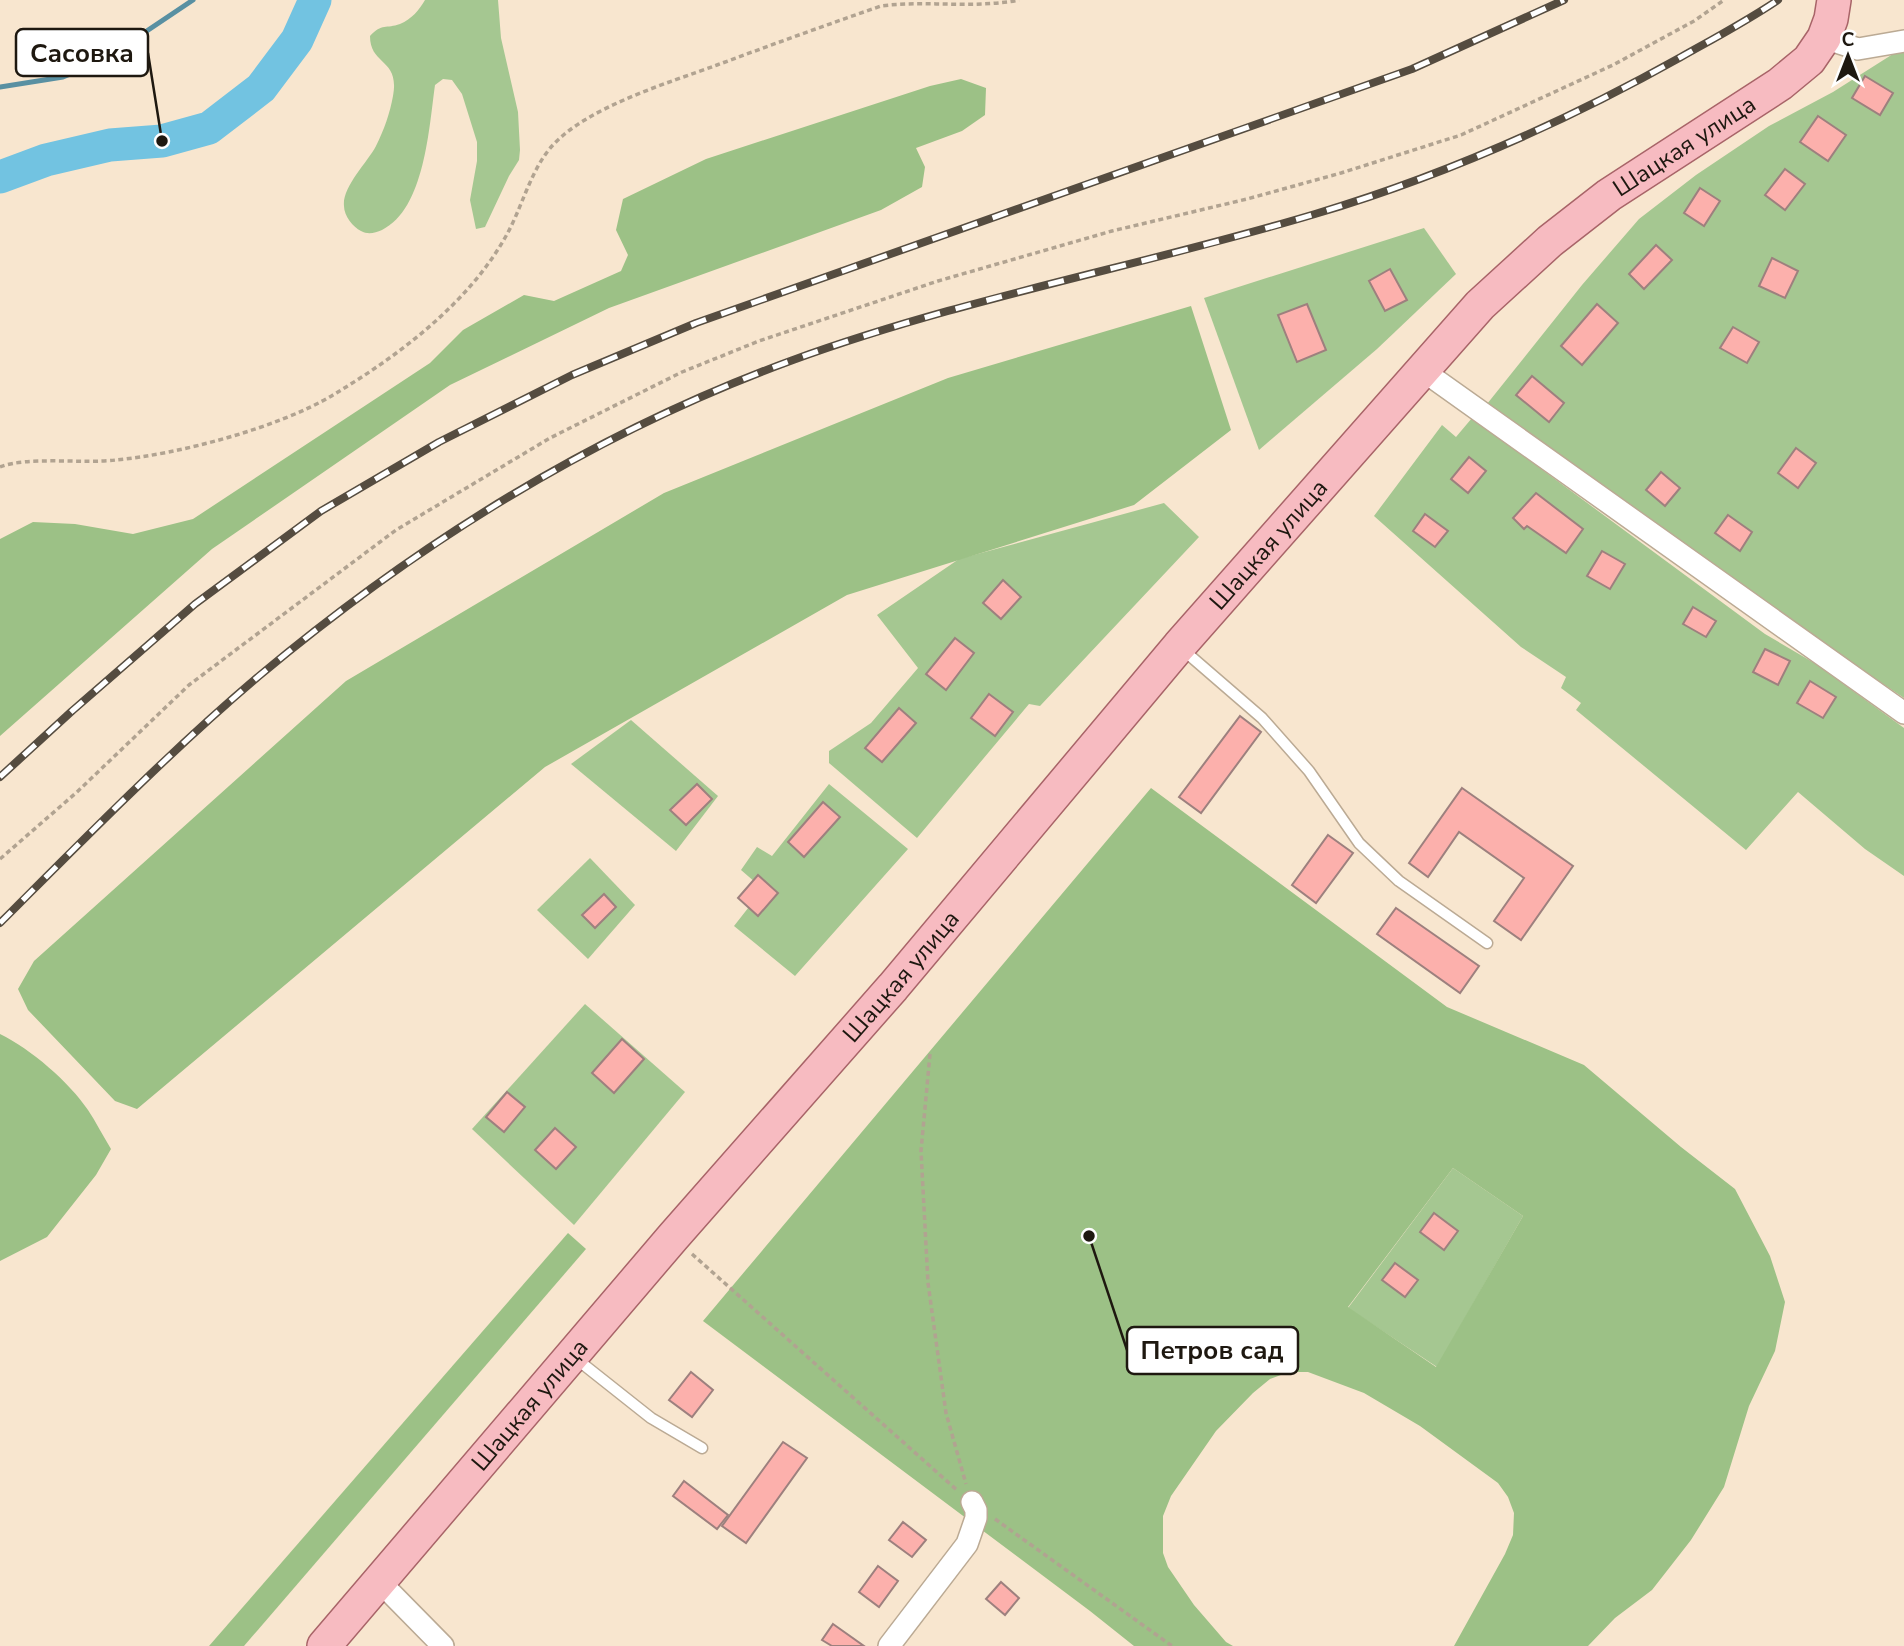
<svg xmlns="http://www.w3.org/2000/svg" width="1904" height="1646" font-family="'Nunito Sans',sans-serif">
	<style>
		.green { fill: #a5c791 }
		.forest { fill: #9cc186; fill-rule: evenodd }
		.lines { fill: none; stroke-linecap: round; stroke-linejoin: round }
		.stream { stroke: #5990a2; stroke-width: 5 }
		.river { stroke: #72c3e1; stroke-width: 33 }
		.building { fill: #fcb0ac; stroke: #9d807e; stroke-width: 2 }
		.lane-casing { stroke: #bbaa94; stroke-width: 13 }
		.street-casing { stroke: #bbaa94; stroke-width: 24 }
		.primary-casing { stroke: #a86468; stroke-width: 36 }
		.path { stroke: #b1a391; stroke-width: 3.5; stroke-dasharray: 5 3.5; stroke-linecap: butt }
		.lane { stroke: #fff; stroke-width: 10 }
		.street { stroke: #fff; stroke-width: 21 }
		.primary { stroke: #f7bbc1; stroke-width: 33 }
		.rail-casing { stroke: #554c40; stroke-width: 8 }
		.rail { stroke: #fff; stroke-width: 5; stroke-dasharray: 16; stroke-linecap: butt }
		.labels { text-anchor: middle; stroke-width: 5; stroke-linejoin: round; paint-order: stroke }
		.street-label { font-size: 24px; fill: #1e1810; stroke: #fff }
		.leader { fill: none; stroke: #1e1810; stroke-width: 2.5 }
		.callout-dot { fill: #1e1810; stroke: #fff; stroke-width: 2.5 }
		.callout { fill: #fff; stroke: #1e1810; stroke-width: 2.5 }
		.callout-label { font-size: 26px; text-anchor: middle; font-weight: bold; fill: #1e1810 }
	</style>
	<rect width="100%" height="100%" fill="#f8e6cf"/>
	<g class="green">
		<path d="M425 0H498L501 38 518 112 520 150 519 160 509 176 485 227 476 229 470 200 477 161V142L462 94 452 80 443 79 435 85C429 127 425 209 382 230 375 233 368 235 361 231 353 227 344 216 344 206 342 187 367 163 376 146 384 130 390 113 393 96 400 58 370 66 370 36 382 23 386 29 400 24 412 19 419 10 425 0Z"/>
		<path d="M1904 47V698L1837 653 1487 404 1582 285 1639 219 1696 175 1769 126 1833 92Z"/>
		<path d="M1424 228 1456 274 1377 349 1259 450 1204 298Z"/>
		<path d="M1472 418 1765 634 1816 664 1904 728V876L1865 849 1798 792 1746 850 1576 710 1581 703 1561 688 1566 677 1521 647 1374 516 1442 425 1456 437Z"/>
		<path d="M1164 503 1199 537 1040 706 1029 704 917 838 829 763V751L871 723 918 668 877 615 959 559Z"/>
		<path d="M631 720 718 796 676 851 571 764Z"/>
		<path d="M829 784 908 849 795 976 734 926 763 889 741 870 757 847 772 856Z"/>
		<path d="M590 858 635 905 588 959 537 910Z"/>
		<path d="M585 1004 685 1092 574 1225 472 1129Z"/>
		<path d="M1453 1168 1523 1216 1437 1367 1348 1308Z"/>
	</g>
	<g class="forest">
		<path d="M961 79 986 88 985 115 962 131 916 148 925 167 922 187 881 210 609 308 450 385 212 549 0 736V539L33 522 75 524 133 534 193 519 430 363 463 330 524 295 554 301 621 271 628 255 616 230 623 199 706 159 930 86Z"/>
		<path d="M1191 306 1231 430 1134 505 847 595 545 767 137 1109 115 1101 28 1010 18 989 34 961 346 681 664 493 948 378Z"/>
		<path d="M1151 788 1447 1007 1584 1065 1681 1147 1735 1189 1770 1256 1785 1302 1775 1351 1749 1406 1724 1487 1691 1540 1652 1590 1615 1618 1588 1646H1454L1505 1554 1513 1535 1514 1513 1508 1497 1498 1483 1420 1426 1364 1393 1308 1372H1289L1270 1379 1253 1393 1216 1431 1171 1496 1163 1516V1553L1168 1567 1194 1605 1226 1642 1233 1646H1134L1090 1611 703 1321ZM1453 1168 1523 1216 1436 1367 1348 1307Z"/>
		<path d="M0 1034C31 1049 69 1082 88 1110 96 1122 103 1136 111 1149L96 1175 47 1237 0 1261Z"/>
		<path d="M568 1233 586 1249 244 1646H209Z"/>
	</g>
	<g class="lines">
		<path class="stream" d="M0 87 63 77 102 61 193 0"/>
		<path class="river" d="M0 177 46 160 110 145 162 141 209 128 261 88 297 40 315 0"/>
	</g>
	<g class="building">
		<path d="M1865 76 1893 93 1880 115 1852 98Z"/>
		<path d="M1818 116 1846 135 1828 161 1800 142Z"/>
		<path d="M1785 169 1805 184 1785 210 1765 195Z"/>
		<path d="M1700 188 1720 201 1704 226 1684 213Z"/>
		<path d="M1656 245 1672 260 1644 289 1629 274Z"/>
		<path d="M1772 258 1798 271 1785 298 1759 286Z"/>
		<path d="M1390 269 1407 300 1385 311 1369 281Z"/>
		<path d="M1307 304 1326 350 1297 362 1278 315Z"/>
		<path d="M1597 304 1618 323 1582 365 1561 346Z"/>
		<path d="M1733 327 1759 342 1747 363 1720 348Z"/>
		<path d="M1532 376 1564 403 1549 422 1516 395Z"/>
		<path d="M1796 448 1816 463 1798 488 1778 473Z"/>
		<path d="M1469 457 1486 471 1468 493 1451 479Z"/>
		<path d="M1661 472 1680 488 1665 506 1646 490Z"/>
		<path d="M1536 493 1583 529 1566 553 1527 526 1524 529 1513 518Z"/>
		<path d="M1425 514 1448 531 1435 547 1413 531Z"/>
		<path d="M1728 515 1752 532 1740 551 1715 533Z"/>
		<path d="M1602 551 1625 564 1610 589 1587 576Z"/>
		<path d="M1003 580 1021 597 1001 619 983 603Z"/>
		<path d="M1693 607 1716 621 1706 637 1683 624Z"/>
		<path d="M955 638 974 653 946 690 926 674Z"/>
		<path d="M1765 649 1790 661 1778 685 1753 672Z"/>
		<path d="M1810 681 1836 697 1823 718 1797 703Z"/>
		<path d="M989 694 1013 712 995 736 971 718Z"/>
		<path d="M899 708 916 723 882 762 865 748Z"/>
		<path d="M1240 716 1261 732 1201 813 1179 797Z"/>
		<path d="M697 784 712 799 686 825 670 810Z"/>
		<path d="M1462 788 1573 866 1521 940 1494 921 1524 878 1459 832 1428 877 1409 863Z"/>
		<path d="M823 802 840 817 804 857 788 842Z"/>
		<path d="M1328 835 1353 853 1316 903 1292 885Z"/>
		<path d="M758 875 778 893 758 916 738 898Z"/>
		<path d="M604 894 616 907 595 928 582 915Z"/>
		<path d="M1396 908 1479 966 1460 993 1377 934Z"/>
		<path d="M622 1039 644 1059 614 1093 592 1073Z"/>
		<path d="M507 1092 525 1107 504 1132 486 1117Z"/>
		<path d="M555 1128 576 1147 556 1169 535 1150Z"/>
		<path d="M1434 1213 1458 1231 1444 1250 1420 1232Z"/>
		<path d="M1395 1263 1418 1280 1405 1297 1382 1280Z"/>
		<path d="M691 1372 713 1390 692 1417 669 1400Z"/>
		<path d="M783 1442 807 1458 746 1543 722 1526Z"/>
		<path d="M684 1481 728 1515 717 1529 673 1496Z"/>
		<path d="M903 1522 926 1540 912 1557 889 1540Z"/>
		<path d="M878 1566 898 1581 879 1607 859 1592Z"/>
		<path d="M1001 1582 1019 1598 1005 1615 986 1599Z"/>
		<path d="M833 1624 864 1646H832L822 1640Z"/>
	</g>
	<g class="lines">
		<defs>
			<g id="lane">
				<path d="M1181 648 1262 718 1309 771 1359 843 1399 881 1487 943"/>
				<path d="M574 1357 651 1418 702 1448"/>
			</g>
			<g id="street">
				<path d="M1824 38 1858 49 1904 41"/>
				<path d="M1422 370 1904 713"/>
				<path d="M379 1581 443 1646"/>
				<path d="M889 1646 967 1544 976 1518V1510L972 1502"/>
			</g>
			<g id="primary">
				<path id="s1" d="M324 1646 673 1237 893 987 1179 646 1480 305 1550 241 1609 195 1780 84 1809 60 1824 38 1831 19 1834 0"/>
			</g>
		</defs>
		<use href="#lane" class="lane-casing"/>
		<use href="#street" class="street-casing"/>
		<use href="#primary" class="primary-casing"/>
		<g class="path">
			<path d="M0 467C27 456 84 464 116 460 179 454 278 428 333 395 398 356 468 304 506 236 522 208 530 171 552 146 587 107 668 83 717 65 771 45 826 25 881 6 927 0 973 9 1019 0"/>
			<path d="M0 859 77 792 189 685 396 530 550 438 682 372 759 341 938 281 1112 231 1247 199 1341 173 1461 135 1613 65 1694 21 1724 0"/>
			<path d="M930 1054 921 1151 928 1283 946 1413 966 1484"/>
			<path d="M692 1254 958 1491"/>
			<path d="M995 1519 1172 1646"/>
		</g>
		<use href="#lane" class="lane"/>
		<use href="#street" class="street"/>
		<use href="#primary" class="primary"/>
		<defs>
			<g id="rail">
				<path d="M0 777 72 711 195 604 321 511 439 442 572 375 696 323 1412 69 1564 0"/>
				<path d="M0 923C84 839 168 753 259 676 418 543 598 431 793 360 963 298 1142 266 1315 214 1443 176 1565 122 1681 57 1713 39 1747 21 1778 0"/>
			</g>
		</defs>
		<use href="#rail" class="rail-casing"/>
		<use href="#rail" class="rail"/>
	</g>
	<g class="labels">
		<g class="street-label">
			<text dy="8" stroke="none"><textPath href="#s1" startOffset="2030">Шацкая улица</textPath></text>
			<text dy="8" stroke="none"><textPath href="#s1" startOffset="1451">Шацкая улица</textPath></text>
			<text dy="8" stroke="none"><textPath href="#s1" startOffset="884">Шацкая улица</textPath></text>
			<text dy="8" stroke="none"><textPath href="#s1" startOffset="317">Шацкая улица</textPath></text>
		</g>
	</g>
	<path class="leader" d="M162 141L148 53M1089 1236L1127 1350"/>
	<g class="callout-dot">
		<circle cx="162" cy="141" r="7"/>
		<circle cx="1089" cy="1236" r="7"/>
	</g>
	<g class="callout">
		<rect x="16" y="29" width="132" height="47" rx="7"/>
		<rect x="1127" y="1327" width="171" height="47" rx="7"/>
	</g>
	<g class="callout-label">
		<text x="82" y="62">Сасовка</text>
		<text x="1212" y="1359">Петров сад</text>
	</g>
	<g transform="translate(1848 56)" stroke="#ffffff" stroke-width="5" paint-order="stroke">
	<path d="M0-5L12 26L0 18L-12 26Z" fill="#1e1810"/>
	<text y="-10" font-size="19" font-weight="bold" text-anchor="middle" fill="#1e1810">С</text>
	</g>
</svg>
